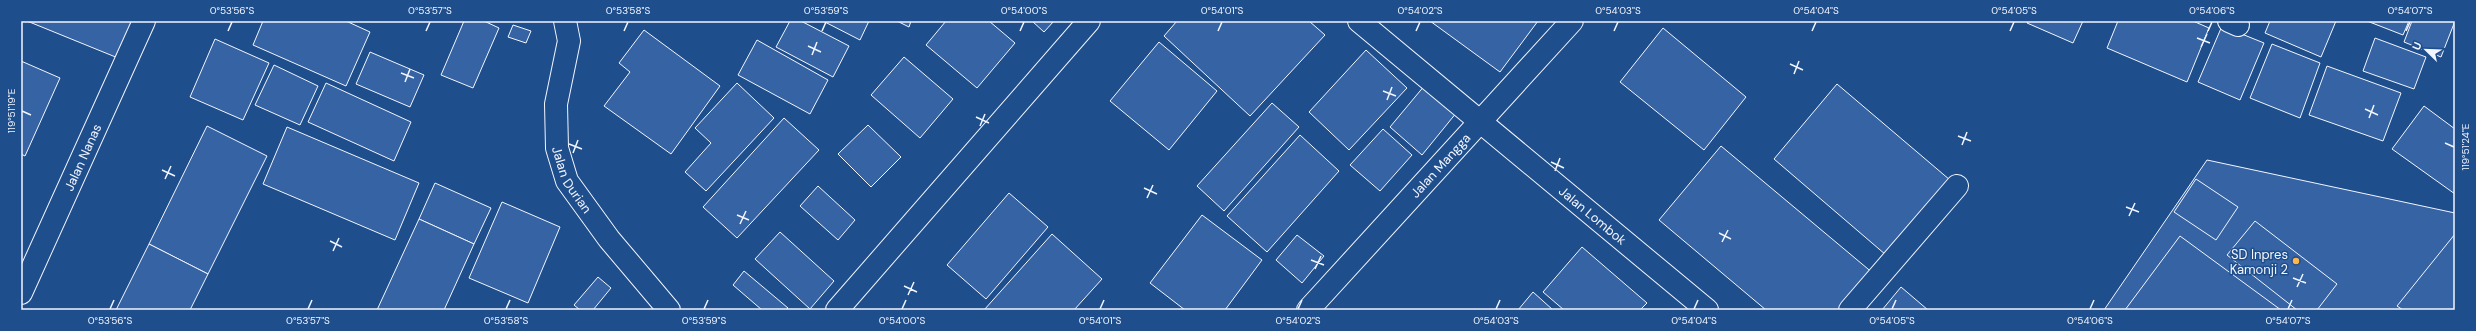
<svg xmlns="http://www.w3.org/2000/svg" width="2476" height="331" font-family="'DM Sans',sans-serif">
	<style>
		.building { fill: #3563a3; stroke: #f2f6ff }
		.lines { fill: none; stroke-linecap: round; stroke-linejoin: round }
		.street-casing { stroke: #f2f6ff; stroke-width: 24 }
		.street { stroke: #1f4e8c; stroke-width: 22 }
		.ticks { fill: none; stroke: #f2f6ff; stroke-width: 1.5 }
		.poi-dot { fill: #ffb74d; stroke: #1f4e8c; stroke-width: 1.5 }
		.labels { text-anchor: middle; stroke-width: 3; stroke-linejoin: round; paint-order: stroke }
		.street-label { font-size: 13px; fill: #f2f6ff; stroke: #1f4e8c }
		.poi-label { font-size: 13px; fill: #f2f6ff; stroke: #1f4e8c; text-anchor: end }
		.neatline { fill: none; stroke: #f2f6ff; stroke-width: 1.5 }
		.ticks-label { font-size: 10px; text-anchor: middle; fill: #f2f6ff }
	</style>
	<rect width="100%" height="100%" fill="#1f4e8c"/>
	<g class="building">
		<path d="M27 21H133L118 58Z"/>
		<path d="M263 21H346L370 32 346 86 253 45Z"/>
		<path d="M464 21H484L499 28 473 88 441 75Z"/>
		<path d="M790 21H801L849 46 833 77 776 47Z"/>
		<path d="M823 21H869L860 40Z"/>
		<path d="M897 21H911L909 27Z"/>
		<path d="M946 21H989L1015 43 977 88 926 45Z"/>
		<path d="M1032 21H1054L1044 32Z"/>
		<path d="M1177 21H1309L1325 35 1250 116 1164 36Z"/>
		<path d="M1430 21H1538L1500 72Z"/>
		<path d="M2028 21H2083L2073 43 2027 23Z"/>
		<path d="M2118 21H2193L2209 28 2187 82 2107 48Z"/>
		<path d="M2270 21H2336L2321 57 2265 33Z"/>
		<path d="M2367 21H2409L2403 35Z"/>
		<path d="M2412 21H2455L2441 57 2404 42Z"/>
		<path d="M513 25 531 31 526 43 508 37Z"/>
		<path d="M2222 26 2264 43 2240 100 2198 82Z"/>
		<path d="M1663 28 1746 97 1704 150 1620 82Z"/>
		<path d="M644 30 720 86 671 154 604 106 630 72 619 63Z"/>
		<path d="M2375 38 2426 57 2414 89 2363 71Z"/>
		<path d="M215 39 269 63 243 120 190 97Z"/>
		<path d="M757 40 828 80 810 114 738 75Z"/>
		<path d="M1159 42 1217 91 1169 150 1110 101Z"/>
		<path d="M2272 44 2320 63 2300 118 2250 98Z"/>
		<path d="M1366 50 1407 88 1349 150 1309 112Z"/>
		<path d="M370 52 424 75 410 107 356 84Z"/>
		<path d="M904 57 953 99 920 138 871 95Z"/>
		<path d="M21 61 60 78 25 156 21 154Z"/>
		<path d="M274 65 318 86 300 125 255 105Z"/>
		<path d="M2327 66 2401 93 2383 141 2309 115Z"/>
		<path d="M326 83 411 122 394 161 308 122Z"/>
		<path d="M737 83 774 118 706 191 685 172 711 143 695 128Z"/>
		<path d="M1837 84 1950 180 1886 255 1774 159Z"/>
		<path d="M1425 85 1457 112 1422 155 1390 127Z"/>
		<path d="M1272 103 1299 127 1224 211 1197 186Z"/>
		<path d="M2424 106 2455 129V194L2392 149Z"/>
		<path d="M784 118 819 150 737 238 703 207Z"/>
		<path d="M868 125 901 157 871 187 838 154Z"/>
		<path d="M207 126 267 156 208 274 149 244Z"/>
		<path d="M287 127 419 183 395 240 263 184Z"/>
		<path d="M1383 129 1412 155 1380 191 1350 165Z"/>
		<path d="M1300 135 1339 171 1267 252 1227 216Z"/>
		<path d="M1721 146 1874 274 1844 310H1766L1659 220Z"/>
		<path d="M2207 160 2455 213V310H2104Z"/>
		<path d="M2196 179 2238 207 2216 240 2174 212Z"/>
		<path d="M435 183 491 208 474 244 419 219Z"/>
		<path d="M818 186 855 220 838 240 800 206Z"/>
		<path d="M1009 193 1048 227 986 299 947 265Z"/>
		<path d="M502 202 560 227 528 303 469 278Z"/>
		<path d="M1202 215 1262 260 1225 310H1185L1150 283Z"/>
		<path d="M419 219 474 244 444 310H377Z"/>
		<path d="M2255 221 2337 284 2317 310H2297L2227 255Z"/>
		<path d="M780 232 834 281 810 309 755 259Z"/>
		<path d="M1052 234 1102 279 1074 310H984Z"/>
		<path d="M2455 234V310H2403L2397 306Z"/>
		<path d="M1297 235 1324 256 1302 283 1276 260Z"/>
		<path d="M2180 236 2281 310H2125Z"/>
		<path d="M149 244 208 274 190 310H116Z"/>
		<path d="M1582 247 1647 303 1640 310H1564L1543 292Z"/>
		<path d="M744 271 788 308 786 310H762L733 285Z"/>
		<path d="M598 277 611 288 593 310H580L574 305Z"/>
		<path d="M1901 287 1928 310H1882Z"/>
		<path d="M1533 292 1553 310H1518Z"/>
	</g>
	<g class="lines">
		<defs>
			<g id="street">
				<path id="s1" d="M565 21 569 41 556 104 557 148 567 181 609 239 669 310"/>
				<path id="s2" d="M1359 21 1707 310"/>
				<path d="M2229 21 2238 25"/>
				<path id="s3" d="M21 293 144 21"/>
				<path d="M837 310 1089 21"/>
				<path id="s4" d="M1308 310 1572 21"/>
				<path d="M1850 310 1957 186"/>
			</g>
		</defs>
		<use href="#street" class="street-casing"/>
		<use href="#street" class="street"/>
	</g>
	<path class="ticks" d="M228 31 232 22M426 31 430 22M624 31 628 22M822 31 826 22M1020 31 1024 22M1218 31 1222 22M1416 31 1420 22M1614 31 1618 22M1812 31 1816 22M2010 31 2014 22M2208 31 2212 22M2406 31 2410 22M2197 38 2210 43M808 46 821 52M2201 47 2207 34M812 55 817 42M1790 64 1803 70M401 73 414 78M1794 74 1799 61M405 82 410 69M1383 91 1396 96M1387 100 1392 87M2365 109 2378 115M22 111 31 115M976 117 989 123M2369 118 2374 105M980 126 985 114M1958 136 1971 141M2445 143 2454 147M569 144 582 149M1962 145 1967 132M573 153 578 140M1551 162 1564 168M162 170 175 176M1555 171 1560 158M165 179 171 166M1144 188 1157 194M1147 198 1153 185M2126 207 2139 212M737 215 749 220M2129 216 2135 203M740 224 746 211M1719 233 1731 239M330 241 342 247M1722 242 1728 230M333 251 339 238M1311 260 1324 265M1315 269 1321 256M2293 278 2306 283M904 286 917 292M2297 287 2303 274M908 295 914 282M110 309 114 300M308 309 312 300M506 309 510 300M704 309 708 300M902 309 906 300M1100 309 1104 300M1298 309 1302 300M1496 309 1500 300M1694 309 1698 300M1892 309 1896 300M2090 309 2094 300M2288 309 2292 300"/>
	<circle class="poi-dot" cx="2296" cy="261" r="4"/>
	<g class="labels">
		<g class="street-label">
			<text dy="5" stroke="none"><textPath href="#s3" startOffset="149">Jalan Nanas</textPath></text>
			<text dy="5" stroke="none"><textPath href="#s4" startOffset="196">Jalan Mangga</textPath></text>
			<text dy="5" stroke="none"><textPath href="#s1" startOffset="164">Jalan Durian</textPath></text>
			<text dy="5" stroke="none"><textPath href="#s2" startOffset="304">Jalan Lombok</textPath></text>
		</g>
		<g class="poi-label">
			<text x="2288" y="259">SD Inpres<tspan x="2288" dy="15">Kamonji 2</tspan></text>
		</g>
	</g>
	<rect width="2476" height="331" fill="none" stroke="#1f4e8c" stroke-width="44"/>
	<g transform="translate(2426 50) rotate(293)" stroke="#1f4e8c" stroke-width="3" paint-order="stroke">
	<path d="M0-3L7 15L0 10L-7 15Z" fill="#f2f6ff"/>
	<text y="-6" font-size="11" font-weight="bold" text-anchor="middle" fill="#f2f6ff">U</text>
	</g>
	<rect x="22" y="22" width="2432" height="287" class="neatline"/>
	<g class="ticks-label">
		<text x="232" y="14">0°53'56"S</text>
		<text x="430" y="14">0°53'57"S</text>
		<text x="628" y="14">0°53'58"S</text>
		<text x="826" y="14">0°53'59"S</text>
		<text x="1024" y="14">0°54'00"S</text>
		<text x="1222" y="14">0°54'01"S</text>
		<text x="1420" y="14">0°54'02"S</text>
		<text x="1618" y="14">0°54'03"S</text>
		<text x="1816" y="14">0°54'04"S</text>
		<text x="2014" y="14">0°54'05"S</text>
		<text x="2212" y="14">0°54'06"S</text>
		<text x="2410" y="14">0°54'07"S</text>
		<text transform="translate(11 111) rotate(-90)" y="4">119°51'19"E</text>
		<text transform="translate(2465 147) rotate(-90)" y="4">119°51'24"E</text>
		<text x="110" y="324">0°53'56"S</text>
		<text x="308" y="324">0°53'57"S</text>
		<text x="506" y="324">0°53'58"S</text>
		<text x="704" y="324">0°53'59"S</text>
		<text x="902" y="324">0°54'00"S</text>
		<text x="1100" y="324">0°54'01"S</text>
		<text x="1298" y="324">0°54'02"S</text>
		<text x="1496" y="324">0°54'03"S</text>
		<text x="1694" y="324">0°54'04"S</text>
		<text x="1892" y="324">0°54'05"S</text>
		<text x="2090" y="324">0°54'06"S</text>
		<text x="2288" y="324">0°54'07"S</text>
	</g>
</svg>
